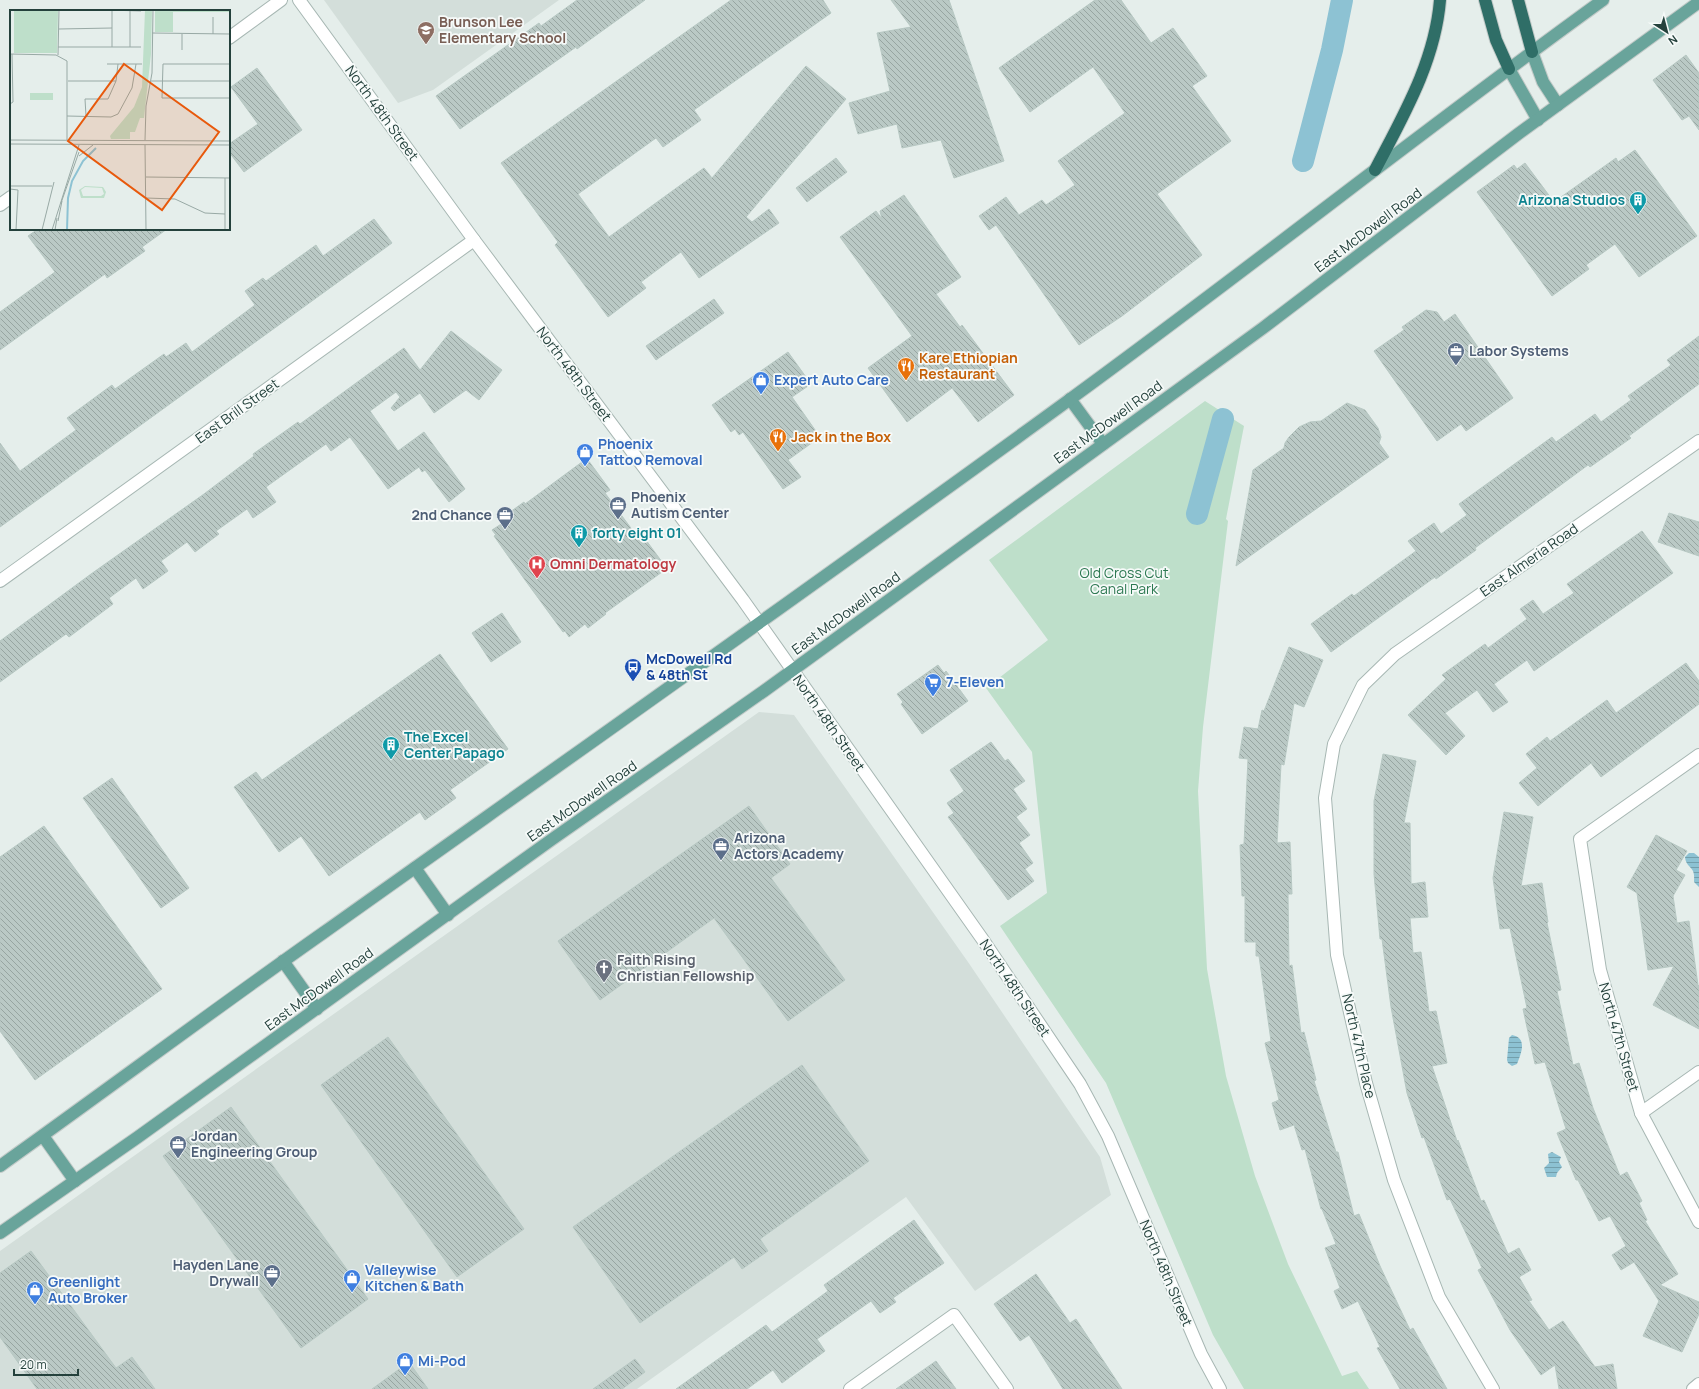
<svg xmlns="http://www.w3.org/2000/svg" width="1699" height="1389" font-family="Manrope,sans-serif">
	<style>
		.built { fill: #d3deda }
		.green { fill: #bedfca }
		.water { fill: url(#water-rules) }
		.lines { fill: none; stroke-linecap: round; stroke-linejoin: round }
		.canal { stroke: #8dc2d3; stroke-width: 22 }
		.building { fill: url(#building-back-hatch); stroke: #b7c8c3 }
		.minor-casing { stroke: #a7b7b3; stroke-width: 14 }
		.major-casing { stroke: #c2cac8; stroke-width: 14 }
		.highway-casing { stroke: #c2cac8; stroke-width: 14 }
		.minor { stroke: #fff; stroke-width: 12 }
		.major { stroke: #69a49b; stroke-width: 12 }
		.highway { stroke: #2f6e67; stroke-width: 12 }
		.labels { text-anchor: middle; stroke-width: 3.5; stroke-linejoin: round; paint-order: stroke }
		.education-label { font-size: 14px; font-weight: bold; fill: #785e54; stroke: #f6faf9; text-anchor: start }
		.street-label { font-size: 14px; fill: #24413c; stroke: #f6faf9 }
		.culture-label { font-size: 14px; font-weight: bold; fill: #0d838f; stroke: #f6faf9; text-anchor: start }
		.service-label { font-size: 14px; font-weight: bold; fill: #4e5e75; stroke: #f6faf9; text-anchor: start }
		.food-label { font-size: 14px; font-weight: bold; fill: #c56008; stroke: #f6faf9; text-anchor: start }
		.shop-label { font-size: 14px; font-weight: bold; fill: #366cbe; stroke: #f6faf9; text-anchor: start }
		.health-label { font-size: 14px; font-weight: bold; fill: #be3a42; stroke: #f6faf9; text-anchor: start }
		.park-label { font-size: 14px; fill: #2d7952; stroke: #f6faf9 }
		.transit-label { font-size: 14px; font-weight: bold; fill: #164399; stroke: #f6faf9; text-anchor: start }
		.worship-label { font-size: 14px; font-weight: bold; fill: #5b616d; stroke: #f6faf9; text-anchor: start }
		.inset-river { fill: none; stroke: #8dc2d3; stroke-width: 2 }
		.inset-road { fill: none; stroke: #98a9a5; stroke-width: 1 }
		.view { fill: #e8590c; fill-opacity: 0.15; stroke: #e8590c; stroke-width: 2 }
		.inset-edge { fill: none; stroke: #24413c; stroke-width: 2 }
	</style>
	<defs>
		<pattern id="water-rules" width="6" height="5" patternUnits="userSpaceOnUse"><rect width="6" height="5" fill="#8dc2d3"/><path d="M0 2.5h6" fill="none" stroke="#739fac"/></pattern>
		<pattern id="building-back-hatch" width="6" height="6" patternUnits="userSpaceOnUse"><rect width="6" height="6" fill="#bac9c5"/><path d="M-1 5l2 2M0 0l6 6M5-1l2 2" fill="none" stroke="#97a5a1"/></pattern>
	</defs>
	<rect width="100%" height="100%" fill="#e5eeeb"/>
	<g class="built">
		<path d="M324 0H559L433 90 398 103Z"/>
		<path d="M759 712 794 715 968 962 1100 1157 1111 1195 975 1291 906 1197 637 1389H0V1251Z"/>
	</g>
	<path class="green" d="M1205 401 1244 426 1226 519 1228 521 1203 727 1198 791 1207 969 1226 1076 1255 1176 1288 1264 1342 1376 1357 1371 1369 1389H1244L1213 1335 1106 1083 1000 926 1047 893 1032 752 986 688 1048 640 989 560Z"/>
	<g class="water">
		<path d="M1689 853H1694L1699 857V887L1694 882C1696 865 1686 869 1685 857Z"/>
		<path d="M1512 1035C1528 1038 1521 1054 1517 1064L1512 1066 1508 1063 1507 1060 1509 1038Z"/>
		<path d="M1552 1152 1561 1157 1559 1162 1562 1167 1557 1173 1556 1177H1547L1544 1168 1549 1163 1548 1154Z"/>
	</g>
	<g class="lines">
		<g class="canal">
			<path d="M1303 161 1332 50 1342 0"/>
			<path d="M1197 514 1223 419"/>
		</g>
	</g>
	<g class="building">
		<path d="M577 0H645L577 49 576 47 460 129 436 96 539 23 541 26Z"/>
		<path d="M731 0H823L831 13 694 110 701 120 663 147 656 138 578 194 609 237 704 168 712 178 806 66 846 99 746 217 752 222 769 209 779 223 699 278 681 252 641 282 646 288 608 317 555 245 558 242 501 163Z"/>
		<path d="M891 0H949L1004 161 954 178 941 140 902 148 897 124 858 134 849 103 890 91 877 33 911 27Z"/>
		<path d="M1095 0H1121L1151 43 1173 28 1207 76 1192 86 1231 141 1157 194 1202 255 1122 316 1079 345 996 225 989 230 979 216 1006 197 1019 215 1042 200 1046 205 1075 185 1058 161 1125 113 1093 67 1030 112 999 68Z"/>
		<path d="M1686 55 1699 73V130L1689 116 1682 120 1653 80Z"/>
		<path d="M257 68 302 130 244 172 229 152V144L258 124 231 87Z"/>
		<path d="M1635 150 1697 236 1639 277 1615 244 1586 265 1589 269 1552 296 1477 192 1514 165 1517 169 1525 163 1554 202 1616 158 1618 162Z"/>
		<path d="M836 158 847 172 807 202 796 188Z"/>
		<path d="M904 195 961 277 936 294 960 327 962 325 1014 395 978 422 952 388 907 422 868 368 912 336 840 237 876 211 882 219 880 211Z"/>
		<path d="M374 219 392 243 0 527V443L20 471 76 430 67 418 112 385 115 389 164 354 166 357 186 343 192 352 255 305 245 291 263 278 266 281 316 245 323 256Z"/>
		<path d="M38 229H167L142 247 145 251 107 278 105 274 0 350V312L55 272 28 236Z"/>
		<path d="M714 299 724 313 656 360 646 346Z"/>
		<path d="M1426 310 1437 312 1444 322 1455 314 1513 398 1466 431 1461 424 1437 441 1374 351 1404 330 1402 327Z"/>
		<path d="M451 331 502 370 479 400 466 390 434 413 420 393 394 411 391 408 400 397 396 392 370 411 398 451 424 432 465 489 449 502 425 470 422 472 419 467 388 489 350 437 331 451 326 444 266 487 276 502 253 518 247 509 216 531 219 534 195 552 187 542 161 561 168 571 143 589 136 578 109 598 113 604 69 637 66 634 0 682V641L91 574 204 494 254 456 253 454 298 422 300 424 404 348 420 370Z"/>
		<path d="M1699 336V384L1629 436 1631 438 1590 467 1588 465 1475 548 1476 550 1436 579 1435 577 1331 652 1311 624 1352 594 1354 596 1416 551 1408 541 1434 523 1441 534 1467 515 1459 504 1552 437 1556 442 1595 414 1601 422 1631 400 1628 396 1671 365 1667 360Z"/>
		<path d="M788 352 811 384 792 397 820 437 788 460 801 477 783 489 743 432 739 435 735 429 731 432 712 405Z"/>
		<path d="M1347 403 1365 410 1378 428 1381 437 1379 443 1389 457 1236 566 1253 470 1284 448 1285 443 1289 437 1299 427 1310 422 1321 421Z"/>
		<path d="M588 460 610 490 605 493 639 539 643 536 665 566 661 569 662 572 605 613 606 614 588 628 585 624 569 637 565 631 563 632 525 580 494 536 496 535 492 530 509 519 506 515 524 502 525 504 582 462 583 464Z"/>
		<path d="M1669 513 1699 522V556L1658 542Z"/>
		<path d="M1642 531 1673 573 1534 671 1527 660 1494 684 1508 702 1493 712 1477 690 1445 713 1465 736 1446 755 1408 715 1446 679 1442 675 1485 644 1488 648 1527 619 1520 609 1533 600 1543 614 1574 593 1567 584Z"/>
		<path d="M502 613 521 642 491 662 472 633Z"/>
		<path d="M1289 647 1323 660 1304 707 1294 703 1284 765 1281 764 1277 843 1290 842 1292 894H1288L1289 966 1292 965 1301 1033 1304 1032 1316 1080 1314 1081 1336 1152H1338L1354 1216 1359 1214 1380 1266 1410 1330 1413 1328 1447 1389H1400L1377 1348 1380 1347 1358 1301 1342 1309 1334 1291 1340 1288 1325 1248 1336 1244 1322 1209H1321L1305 1149 1302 1150 1294 1125 1280 1130 1272 1103 1279 1100 1265 1043 1271 1041 1259 956H1256V942H1245V896H1242L1240 845 1244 844 1248 759 1239 758 1244 727 1258 729 1262 710 1264 711Z"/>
		<path d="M440 654 508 749 450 790 456 798 425 820 420 812 329 876 301 836 279 852 234 787 256 772 262 780Z"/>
		<path d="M1686 663 1699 681V704L1601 777 1591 763 1538 806 1519 783 1537 768 1526 754 1547 737 1550 741 1607 700 1616 713Z"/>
		<path d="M938 665 944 673 946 671 968 701 922 734 901 704 903 702 897 694Z"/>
		<path d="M991 742 1005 761 1008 759 1025 781 1013 789 1027 809 1016 817 1030 835 1019 843 1033 863 1025 869 1034 881 1008 900 948 817 954 813 947 803 964 791 950 770Z"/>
		<path d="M1383 754 1416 761 1404 823H1410L1411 884 1425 882 1428 917 1410 918 1413 953 1421 952 1429 1012 1436 1011 1447 1063 1432 1066 1457 1141 1458 1140 1481 1201 1484 1200 1508 1254 1519 1248 1531 1270 1519 1277 1532 1300 1529 1301 1549 1330 1563 1321 1595 1367 1613 1364 1617 1389H1559L1555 1365 1541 1375 1510 1330 1478 1270 1482 1268 1450 1199 1447 1200 1424 1137 1422 1138 1407 1093 1391 1007 1382 939H1380L1374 874V801Z"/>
		<path d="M112 778 189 888 161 908 83 798Z"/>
		<path d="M749 806 790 864 771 878 845 980 788 1021 714 918 600 1000 558 941Z"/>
		<path d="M1504 812 1533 817 1521 886 1542 883 1548 922 1547 923 1561 990 1557 991 1573 1065 1579 1063 1593 1108 1620 1176 1627 1172 1642 1201 1639 1203 1647 1220 1645 1221 1678 1274 1660 1285 1699 1302V1314L1682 1352 1643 1336 1659 1301 1634 1262 1621 1270 1612 1255 1626 1246 1610 1216 1599 1221 1578 1180H1576L1557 1133 1566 1129 1545 1062 1535 1064 1523 1009 1527 1008 1510 928 1500 929 1493 878Z"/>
		<path d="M44 826 162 989 35 1080 0 1031V857Z"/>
		<path d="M1656 835 1687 851 1676 870 1685 875 1673 896 1677 923 1689 921 1698 985 1699 986V1029L1653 1005 1674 966 1648 970 1637 893 1627 887Z"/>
		<path d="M388 1037 524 1229 457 1277 321 1085Z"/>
		<path d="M802 1065 869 1161 760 1239 768 1251 742 1269 734 1257 640 1323 573 1227Z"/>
		<path d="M231 1107 368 1299 301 1348 163 1156Z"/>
		<path d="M914 1220 944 1263 893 1298 896 1302 880 1313 871 1301 817 1339 825 1351 782 1383 773 1370 747 1389H676L766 1325 772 1332 828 1291 824 1285Z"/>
		<path d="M31 1251 116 1368 132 1357 155 1389H37L0 1337V1273Z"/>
		<path d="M1036 1274 1070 1323 1076 1319 1122 1389H1063L1029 1335 1020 1341 994 1304Z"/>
		<path d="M635 1359 645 1372 622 1389H593Z"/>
		<path d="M936 1361 956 1389H896Z"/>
		<path d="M409 1362 428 1389H372Z"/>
	</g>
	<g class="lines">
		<defs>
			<g id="minor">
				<path d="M299 0 474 240 743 600 983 940 1080 1084 1108 1136 1201 1354 1220 1389"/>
				<path d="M229 38 281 0"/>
				<path d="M0 205 11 197"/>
				<path d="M0 581 474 240"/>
				<path d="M1699 755 1580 839 1600 970 1641 1113 1699 1222"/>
				<path d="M1641 1113 1699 1072"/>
				<path d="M850 1389 954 1315 1007 1389"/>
				<path d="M1493 1389 1439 1297 1394 1180 1366 1083 1337 955 1325 798 1334 744 1363 685 1395 654 1699 441"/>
				<path d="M1693 1389 1699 1384"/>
			</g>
			<g id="major">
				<path d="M1532 52 1543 82 1558 105"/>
				<path d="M1509 69 1538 120"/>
				<path d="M1070 399 1103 444"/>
				<path d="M415 868 448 915"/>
				<path d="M283 961 317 1009"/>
				<path d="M43 1136 75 1181"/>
				<path d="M0 1166C108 1089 215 1009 323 933 572 756 822 580 1069 400 1249 269 1423 130 1603 0"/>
				<path d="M0 1233 138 1137 551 840 764 691 1263 328 1518 134 1699 2"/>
			</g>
			<g id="highway">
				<path d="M1485 0 1496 40 1509 69"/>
				<path d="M1518 0 1532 52"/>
				<path d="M1375 170C1403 116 1435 62 1440 0"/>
			</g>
		</defs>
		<use href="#minor" class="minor-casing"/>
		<use href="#major" class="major-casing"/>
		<use href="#highway" class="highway-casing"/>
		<use href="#minor" class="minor"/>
		<use href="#major" class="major"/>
		<use href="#highway" class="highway"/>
	</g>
	<defs>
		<symbol id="school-pin" viewBox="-11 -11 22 30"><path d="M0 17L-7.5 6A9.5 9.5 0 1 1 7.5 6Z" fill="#8d6e63" stroke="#f6faf9"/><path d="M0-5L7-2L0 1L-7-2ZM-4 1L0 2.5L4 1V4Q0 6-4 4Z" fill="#fff"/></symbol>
		<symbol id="building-pin" viewBox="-11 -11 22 30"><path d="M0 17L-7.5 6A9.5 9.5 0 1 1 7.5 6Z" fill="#0f9aa8" stroke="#f6faf9"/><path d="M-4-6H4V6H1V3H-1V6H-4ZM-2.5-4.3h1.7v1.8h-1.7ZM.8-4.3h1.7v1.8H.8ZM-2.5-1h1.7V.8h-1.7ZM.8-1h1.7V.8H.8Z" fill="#fff"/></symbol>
		<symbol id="office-pin" viewBox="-11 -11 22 30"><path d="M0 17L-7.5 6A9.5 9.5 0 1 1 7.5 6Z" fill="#5c6f8a" stroke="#f6faf9"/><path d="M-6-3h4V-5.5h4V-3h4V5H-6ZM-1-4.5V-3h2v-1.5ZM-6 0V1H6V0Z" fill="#fff"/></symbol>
		<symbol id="restaurant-pin" viewBox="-11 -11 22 30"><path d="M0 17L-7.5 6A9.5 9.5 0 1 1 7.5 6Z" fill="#e8710a" stroke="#f6faf9"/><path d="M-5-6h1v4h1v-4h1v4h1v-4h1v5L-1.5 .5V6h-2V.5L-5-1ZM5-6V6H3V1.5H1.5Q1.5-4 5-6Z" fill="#fff"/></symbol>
		<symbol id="shop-pin" viewBox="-11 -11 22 30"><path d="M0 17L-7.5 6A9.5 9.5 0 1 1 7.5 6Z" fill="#3f7fe0" stroke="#f6faf9"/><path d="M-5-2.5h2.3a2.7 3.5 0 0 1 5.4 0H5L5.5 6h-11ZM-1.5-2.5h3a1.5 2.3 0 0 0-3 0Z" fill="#fff"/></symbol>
		<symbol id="hospital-pin" viewBox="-11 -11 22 30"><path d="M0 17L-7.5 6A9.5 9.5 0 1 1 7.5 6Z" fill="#e0444e" stroke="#f6faf9"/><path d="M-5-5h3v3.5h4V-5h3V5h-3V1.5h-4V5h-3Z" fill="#fff"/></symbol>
		<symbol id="bus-pin" viewBox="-11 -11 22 30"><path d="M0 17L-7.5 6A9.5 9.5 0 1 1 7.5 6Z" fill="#1a4fb4" stroke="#f6faf9"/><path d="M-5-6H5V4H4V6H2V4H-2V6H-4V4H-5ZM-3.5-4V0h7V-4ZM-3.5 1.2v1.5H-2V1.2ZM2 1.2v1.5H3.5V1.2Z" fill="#fff"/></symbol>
		<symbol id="supermarket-pin" viewBox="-11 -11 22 30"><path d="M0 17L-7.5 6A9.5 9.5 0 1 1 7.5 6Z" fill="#3f7fe0" stroke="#f6faf9"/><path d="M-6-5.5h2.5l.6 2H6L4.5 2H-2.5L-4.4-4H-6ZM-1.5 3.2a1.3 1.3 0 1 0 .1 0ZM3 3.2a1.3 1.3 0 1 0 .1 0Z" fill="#fff"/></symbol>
		<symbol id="church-pin" viewBox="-11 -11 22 30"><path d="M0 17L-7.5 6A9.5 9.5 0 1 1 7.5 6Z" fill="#6b7280" stroke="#f6faf9"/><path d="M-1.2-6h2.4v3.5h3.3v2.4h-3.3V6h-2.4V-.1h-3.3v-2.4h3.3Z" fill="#fff"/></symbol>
	</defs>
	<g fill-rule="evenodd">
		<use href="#school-pin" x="416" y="20" width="20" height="27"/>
		<use href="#building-pin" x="1628" y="190" width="20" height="27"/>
		<use href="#office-pin" x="1446" y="341" width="20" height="27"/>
		<use href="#restaurant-pin" x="896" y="356" width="20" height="27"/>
		<use href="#shop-pin" x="751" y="370" width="20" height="27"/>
		<use href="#restaurant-pin" x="768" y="427" width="20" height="27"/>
		<use href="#shop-pin" x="575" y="442" width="20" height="27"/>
		<use href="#office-pin" x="608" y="495" width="20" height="27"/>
		<use href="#office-pin" x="495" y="505" width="20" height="27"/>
		<use href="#building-pin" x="569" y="523" width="20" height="27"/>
		<use href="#hospital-pin" x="527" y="554" width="20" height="27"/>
		<use href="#bus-pin" x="623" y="657" width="20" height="27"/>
		<use href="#supermarket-pin" x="923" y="672" width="20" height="27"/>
		<use href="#building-pin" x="381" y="735" width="20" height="27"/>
		<use href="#office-pin" x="711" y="836" width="20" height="27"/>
		<use href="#church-pin" x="594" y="958" width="20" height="27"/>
		<use href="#office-pin" x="168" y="1134" width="20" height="27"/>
		<use href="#office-pin" x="262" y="1263" width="20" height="27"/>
		<use href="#shop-pin" x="342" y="1268" width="20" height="27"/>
		<use href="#shop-pin" x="25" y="1280" width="20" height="27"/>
		<use href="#shop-pin" x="395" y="1351" width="20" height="27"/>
	</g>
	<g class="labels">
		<g class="education-label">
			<text x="439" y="27">Brunson Lee<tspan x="439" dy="16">Elementary School</tspan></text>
		</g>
		<g class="street-label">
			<text transform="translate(382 113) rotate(54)" y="5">North 48th Street</text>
			<text transform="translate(1368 230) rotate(-37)" y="5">East McDowell Road</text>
			<text transform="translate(574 374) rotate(53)" y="5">North 48th Street</text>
			<text transform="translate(237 411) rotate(-36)" y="5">East Brill Street</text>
			<text transform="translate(1108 422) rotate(-36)" y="5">East McDowell Road</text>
			<text transform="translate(1529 560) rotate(-35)" y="5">East Almeria Road</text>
			<text transform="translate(846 613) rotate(-36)" y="5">East McDowell Road</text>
			<text transform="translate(829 723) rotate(55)" y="5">North 48th Street</text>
			<text transform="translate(582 801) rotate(-35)" y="5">East McDowell Road</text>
			<text transform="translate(1015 988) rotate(56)" y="5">North 48th Street</text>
			<text transform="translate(319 989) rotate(-36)" y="5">East McDowell Road</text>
			<text transform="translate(1619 1037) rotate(74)" y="5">North 47th Street</text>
			<text transform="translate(1359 1046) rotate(77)" y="5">North 47th Place</text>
			<text transform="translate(1166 1273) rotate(67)" y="5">North 48th Street</text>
		</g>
		<g class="culture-label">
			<text x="1625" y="205" text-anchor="end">Arizona Studios</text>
			<text x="592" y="538">forty eight 01</text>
			<text x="404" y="742">The Excel<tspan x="404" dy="16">Center Papago</tspan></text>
		</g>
		<g class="service-label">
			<text x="1469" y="356">Labor Systems</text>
			<text x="631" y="502">Phoenix<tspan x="631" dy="16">Autism Center</tspan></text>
			<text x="492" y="520" text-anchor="end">2nd Chance</text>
			<text x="734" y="843">Arizona<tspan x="734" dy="16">Actors Academy</tspan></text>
			<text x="191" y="1141">Jordan<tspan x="191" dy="16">Engineering Group</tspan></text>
			<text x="259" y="1270" text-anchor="end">Hayden Lane<tspan x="259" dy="16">Drywall</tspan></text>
		</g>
		<g class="food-label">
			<text x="919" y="363">Kare Ethiopian<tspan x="919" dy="16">Restaurant</tspan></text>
			<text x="791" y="442">Jack in the Box</text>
		</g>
		<g class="shop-label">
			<text x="774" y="385">Expert Auto Care</text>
			<text x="598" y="449">Phoenix<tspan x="598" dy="16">Tattoo Removal</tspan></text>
			<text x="946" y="687">7-Eleven</text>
			<text x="365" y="1275">Valleywise<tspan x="365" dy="16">Kitchen &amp; Bath</tspan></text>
			<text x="48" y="1287">Greenlight<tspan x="48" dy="16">Auto Broker</tspan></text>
			<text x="418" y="1366">Mi-Pod</text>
		</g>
		<g class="health-label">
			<text x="550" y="569">Omni Dermatology</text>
		</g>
		<g class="park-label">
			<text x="1124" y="578">Old Cross Cut<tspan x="1124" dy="16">Canal Park</tspan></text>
		</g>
		<g class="transit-label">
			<text x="646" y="664">McDowell Rd<tspan x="646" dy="16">&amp; 48th St</tspan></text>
		</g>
		<g class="worship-label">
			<text x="617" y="965">Faith Rising<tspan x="617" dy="16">Christian Fellowship</tspan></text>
		</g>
	</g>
	<g transform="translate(10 10)">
		<rect width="220" height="220" fill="#e5eeeb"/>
		<path d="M4 0H48L47 43H4ZM135 0H142L141 44 134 108H130L125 122H120V129H101L100 126 124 97 132 77ZM20 83H43V90H20ZM75 176 93 177 96 182 94 188H71L69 180ZM75 177 92 178 94 184 91 186H73L71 180Z" fill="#bedfca" fill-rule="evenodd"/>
		<path d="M145 0H220V2H163V22H145Z" fill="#bedfca"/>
		<path class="inset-river" d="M57 220 58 188 62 171 73 151 86 138"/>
		<path class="inset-road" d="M97 0 131 1M49 19 102 18M142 23 220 24M203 24V7M48 37H131M102 37V0M120 37V1M172 40V24M0 44 46 45 57 51V130M48 45 49 0M97 54H132M220 54H153L152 88H220M58 71H106M141 71H220M0 94 3 92 2 44M57 106 101 107 108 104 122 78 126 54M76 106 75 89H98L106 71 108 54M0 130 220 131M135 130 136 96 142 63 143 0M0 134 220 135M135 135 136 220M69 146 83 135M136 167 220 168M0 176H42M0 179 8 180 6 220M136 188 165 189 195 203 215 204M51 193 69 142M48 211 52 191M32 220 44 172M42 220 69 135M45 220 47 208M215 220V168"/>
		<path class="view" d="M114 54 209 122 152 200 58 131Z"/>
		<rect width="220" height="220" class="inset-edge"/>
	</g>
	<g transform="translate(1667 32) rotate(144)" stroke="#f6faf9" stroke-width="3" paint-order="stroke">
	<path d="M0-3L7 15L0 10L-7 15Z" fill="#24413c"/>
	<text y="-6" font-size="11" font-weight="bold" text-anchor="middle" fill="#24413c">N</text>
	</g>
	<path d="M14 1369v6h64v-6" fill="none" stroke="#24413c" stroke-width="2"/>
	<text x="20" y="1369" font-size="12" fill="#24413c" stroke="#f6faf9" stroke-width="3" paint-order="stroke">20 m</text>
</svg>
